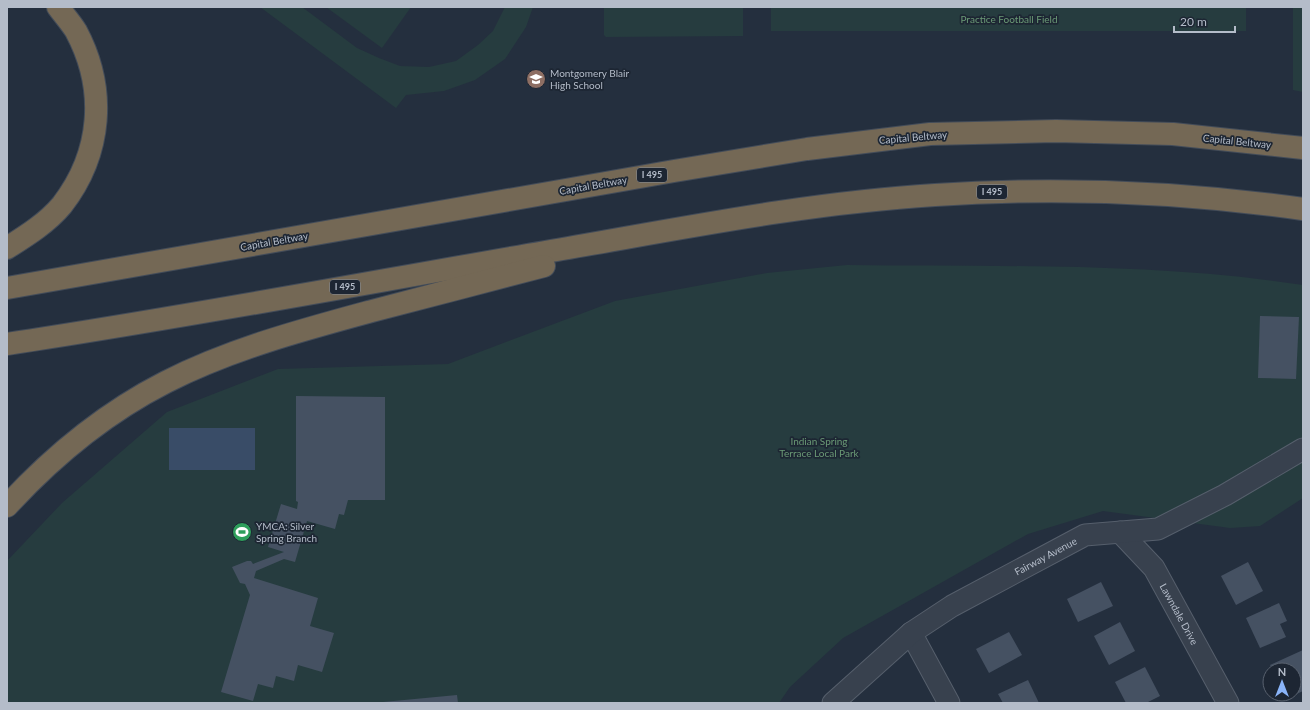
<svg xmlns="http://www.w3.org/2000/svg" width="1310" height="710" font-family="Lato,sans-serif">
	<style>
		.green { fill: #263c3f }
		.water { fill: #394c67 }
		.building { fill: #455162 }
		.lines { fill: none; stroke-linecap: round; stroke-linejoin: round }
		.minor-casing { stroke: #565f6c; stroke-width: 23 }
		.motorway-casing { stroke: #434c59; stroke-width: 24 }
		.minor { stroke: #38414e; stroke-width: 21 }
		.motorway { stroke: #746855; stroke-width: 22 }
		.labels { text-anchor: middle; stroke-width: 3.5; stroke-linejoin: round; paint-order: stroke }
		.shield { fill: #1d2633; stroke: #878f9c; stroke-width: 1 }
		.shield-label { font-size: 9px; font-weight: bold; fill: #b4bcc9 }
		.park-label { font-size: 10px; fill: #6b9a76; stroke: #1d2633 }
		.poi-label { font-size: 10px; fill: #b4bcc9; stroke: #1d2633; text-anchor: start }
		.street-label { font-size: 10px; fill: #b4bcc9; stroke: #1d2633 }
	</style>
	<rect width="100%" height="100%" fill="#242f3e"/>
	<g class="green">
		<path d="M260 7H302L357 48 379 58 400 66 429 67 456 61 478 45 493 31 505 7H533L526 27 505 59 475 80 444 91 406 95 396 108Z"/>
		<path d="M326 7H411L382 48Z"/>
		<path d="M604 7H743V36L606 37 604 35Z"/>
		<rect x="771" y="7" width="475" height="24"/>
		<path d="M1293 7H1303V92L1293 90Z"/>
		<path d="M847 265C1000 267 1152 262 1303 285V498L1260 526 1230 528 1103 511 1028 534 843 638 790 687 779 703H7V561L62 503 167 412 278 369 448 364 615 301 767 273Z"/>
	</g>
	<rect class="water" x="169" y="428" width="86" height="42"/>
	<g class="building">
		<path d="M1260 316 1299 317 1296 379 1258 378Z"/>
		<path d="M296 396 385 397V500H348L344 515 339 514 335 529 307 521 295 562 284 559 256 571 254 578 318 598 310 626 334 633 322 672 298 665 294 681 276 676 273 688 258 684 253 701 221 692 250 595 245 584 240 583 232 567 247 561H251L253 564 284 552 268 547 281 504 297 509 298 502 296 501Z"/>
		<path d="M1248 562 1263 591 1236 605 1221 576Z"/>
		<path d="M1101 582 1113 606 1078 622 1067 599Z"/>
		<path d="M1279 603 1287 621 1280 624 1286 637 1260 648 1246 618Z"/>
		<path d="M1120 622 1135 651 1109 665 1094 636Z"/>
		<path d="M1009 632 1022 655 989 673 976 649Z"/>
		<path d="M1303 650V691L1286 699 1284 694H1294V670H1273L1270 665Z"/>
		<path d="M1145 667 1160 696 1146 703H1126L1115 682Z"/>
		<path d="M1028 680 1039 703H1003L998 694Z"/>
		<path d="M457 695 458 703H383V702Z"/>
	</g>
	<g class="lines">
		<defs>
			<g id="minor">
				<path id="s1" d="M1120 532 1154 568 1228 703"/>
				<path d="M911 633 949 703"/>
				<path id="s2" d="M833 703 911 633 952 606 1085 535 1158 529 1225 495 1303 449"/>
			</g>
			<g id="motorway">
				<path d="M7 248C26 236 47 223 62 205 102 153 107 89 76 31 71 23 64 15 58 7"/>
				<path d="M7 288 674 171 807 149 930 134 1056 131 1173 134 1303 148"/>
				<path d="M7 344C187 317 366 283 545 252 674 230 804 203 935 195 1058 187 1182 192 1303 209"/>
				<path d="M7 506C52 457 107 412 166 382 231 349 302 330 372 311 429 296 487 281 544 266"/>
			</g>
		</defs>
		<use href="#minor" class="minor-casing"/>
		<use href="#motorway" class="motorway-casing"/>
		<use href="#minor" class="minor"/>
		<use href="#motorway" class="motorway"/>
	</g>
	<defs>
		<symbol id="school-disc" viewBox="-11 -11 22 22"><circle r="9.5" fill="#8d6e63" stroke="#1d2633"/><path d="M0-5L7-2L0 1L-7-2ZM-4 1L0 2.5L4 1V4Q0 6-4 4Z" fill="#fff"/></symbol>
		<symbol id="stadium-disc" viewBox="-11 -11 22 22"><circle r="9.5" fill="#2e9e5b" stroke="#1d2633"/><path d="M0-5a6.5 5 0 1 0 0 10a6.5 5 0 1 0 0-10ZM-3.5-1.8h7v3.6h-7Z" fill="#fff"/></symbol>
	</defs>
	<g fill-rule="evenodd">
		<use href="#school-disc" x="525" y="68" width="22" height="22"/>
		<use href="#stadium-disc" x="231" y="521" width="22" height="22"/>
	</g>
	<g class="labels">
		<g class="shield">
			<rect x="637" y="168" width="30" height="14" rx="3"/>
			<rect x="977" y="185" width="30" height="14" rx="3"/>
			<rect x="330" y="280" width="30" height="14" rx="3"/>
		</g>
		<g class="shield-label">
			<text x="652" y="178">I 495</text>
			<text x="992" y="195">I 495</text>
			<text x="345" y="290">I 495</text>
		</g>
		<g class="park-label">
			<text x="1009" y="23">Practice Football Field</text>
			<text x="819" y="445">Indian Spring<tspan x="819" dy="12">Terrace Local Park</tspan></text>
		</g>
		<g class="poi-label">
			<text x="550" y="77">Montgomery Blair<tspan x="550" dy="12">High School</tspan></text>
			<text x="256" y="530">YMCA: Silver<tspan x="256" dy="12">Spring Branch</tspan></text>
		</g>
		<g class="street-label">
			<text transform="translate(913 137) rotate(-5)" y="4">Capital Beltway</text>
			<text transform="translate(1237 141) rotate(6)" y="4">Capital Beltway</text>
			<text transform="translate(593 185) rotate(-10)" y="4">Capital Beltway</text>
			<text transform="translate(274 241) rotate(-10)" y="4">Capital Beltway</text>
			<text dy="4" stroke="none"><textPath href="#s2" startOffset="260">Fairway Avenue</textPath></text>
			<text dy="4" stroke="none"><textPath href="#s1" startOffset="102">Lawndale Drive</textPath></text>
		</g>
	</g>
	<rect width="1310" height="710" fill="none" stroke="#b4bcc9" stroke-width="16"/>
	<g transform="translate(1282 682)"><circle r="19" fill="#1d2633" stroke="#59626f"/>
	<path d="M0-3L7 15L0 10L-7 15Z" fill="#8ab4f8"/>
	<text y="-6" font-size="11" font-weight="bold" text-anchor="middle" fill="#b4bcc9">N</text>
	</g>
	<path d="M1174 26v6h61v-6" fill="none" stroke="#b4bcc9" stroke-width="2"/>
	<text x="1180" y="26" font-size="12" fill="#b4bcc9" stroke="#1d2633" stroke-width="3" paint-order="stroke">20 m</text>
</svg>
